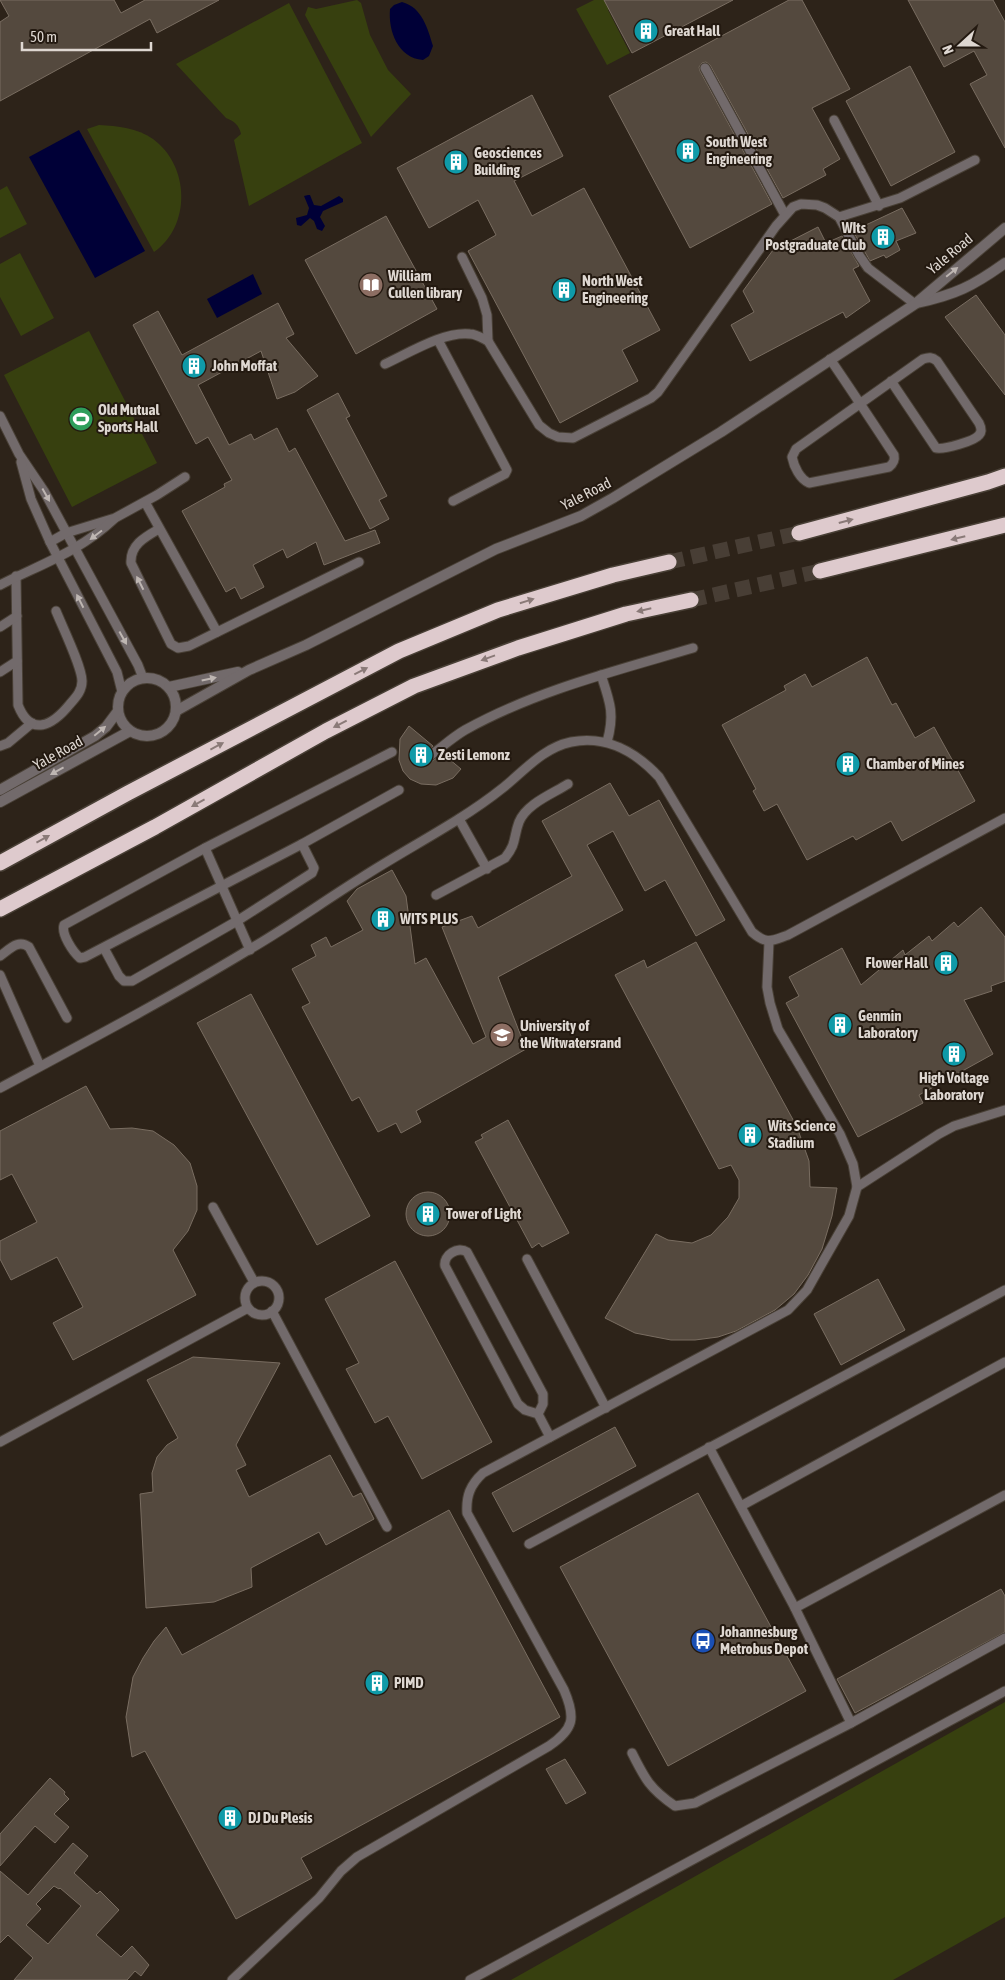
<svg xmlns="http://www.w3.org/2000/svg" width="1005" height="1980" font-family="'Asap Condensed',sans-serif">
	<style>
		.green { fill: #37400f }
		.water { fill: #000037 }
		.building { fill: #54493e; stroke: #796d61; fill-rule: evenodd }
		.lines { fill: none; stroke-linecap: round; stroke-linejoin: round }
		.motorway-tunnel { stroke: #483e35; stroke-width: 15; stroke-dasharray: 15 8; stroke-linecap: butt }
		.service-casing { stroke: #494036; stroke-width: 11 }
		.minor-casing { stroke: #494036; stroke-width: 12 }
		.motorway-casing { stroke: #494036; stroke-width: 18 }
		.service { stroke: #726a6b; stroke-width: 9 }
		.minor { stroke: #726a6b; stroke-width: 10 }
		.motorway { stroke: #decacd; stroke-width: 15 }
		.oneway { fill: #beb6b2 }
		.oneway2 { fill: #8a7a78 }
		.labels { text-anchor: middle; stroke-width: 4; stroke-linejoin: round; paint-order: stroke }
		.poi-label { font-size: 15px; font-weight: bold; fill: #ded7d1; stroke: #231910; text-anchor: start }
		.street-label { font-size: 15px; fill: #ded7d1; stroke: #231910 }
	</style>
	<rect width="100%" height="100%" fill="#2d2319"/>
	<g class="green">
		<path d="M357 0 361 3 370 35 388 70 411 94 371 137 305 15 308 7 316 9Z"/>
		<path d="M594 0H612L615 6 608 10 630 53 607 65 576 9Z"/>
		<path d="M289 3 362 143 249 206 234 140 241 134C239 125 234 121 226 118L176 64Z"/>
		<path d="M99 125C118 126 137 128 153 139 190 166 191 226 154 252L87 129Z"/>
		<path d="M7 186 27 224 0 238V190Z"/>
		<path d="M20 253 54 318 21 336 0 297V264Z"/>
		<path d="M89 331 157 463 72 507 4 375Z"/>
		<path d="M1005 1702V1917L893 1980H511Z"/>
	</g>
	<g class="water">
		<path d="M402 2C422 7 428 29 433 46L429 56 423 60C398 58 388 31 390 9L394 5Z"/>
		<path d="M79 130 145 251 95 278 29 157Z"/>
		<path d="M308 195H310L314 205 321 206 339 196 343 199V202L323 211 320 217 325 226 322 231 317 229 314 221 310 218 301 226 297 225 296 218 307 215 309 208 304 196Z"/>
		<path d="M253 274 262 294 217 318 207 299Z"/>
	</g>
	<g class="building">
		<path d="M0 0H114L121 13 145 0H219L157 33 150 19 0 101V22L9 16Z"/>
		<path d="M604 0H733L632 53Z"/>
		<path d="M789 0H802L850 89 812 108 840 159 823 169 826 175 783 198 710 65 706 62 702 63 699 67 700 71 772 204 690 248 609 96Z"/>
		<path d="M908 0H993L1005 22V148L970 84 987 75 974 51 944 67Z"/>
		<path d="M910 66 955 152 891 186 846 101Z"/>
		<path d="M532 95 563 156 514 181 532 216 584 188 660 330 622 350 638 381 560 423 468 251 496 235 478 200 429 228 397 168Z"/>
		<path d="M902 208 916 233 896 241 900 250 886 258 884 255 870 261 853 231Z"/>
		<path d="M386 216 437 309 356 354 305 260Z"/>
		<path d="M818 227 826 243 842 236 859 266 853 269 870 301 846 318 843 312 750 361 731 325 754 312 743 291 773 250Z"/>
		<path d="M976 295 1005 335V395L945 317Z"/>
		<path d="M278 303 294 334 286 338 318 376 295 392 277 399 261 351 198 385 229 445 251 434 254 440 277 428 289 452 295 448 345 541 375 530 380 543 324 565 316 542 287 558 283 549 253 565 264 587 241 599 235 587 226 592 182 511 225 487 224 484 232 480 208 437 196 444 133 325 158 311 182 355Z"/>
		<path d="M338 393 350 416 346 418 387 496 379 500 389 519 370 529 307 410Z"/>
		<path d="M867 657 892 705 896 703 915 738 934 727 975 801 902 841 891 821 856 840 853 836 807 860 777 804 764 811 753 791 756 789 722 725 786 690 784 686 805 674 812 687Z"/>
		<path d="M409 726 433 746 426 752V759L432 761 443 754 461 769 453 778 436 785 421 784 410 779 403 771 399 760 400 739Z"/>
		<path d="M610 783 629 816 659 800 725 920 696 936 665 880 645 891 613 831 587 845 623 910 498 977 526 1049 416 1111 421 1122 401 1133 396 1123 378 1132 359 1097 352 1101 302 1007 310 1003 292 969 316 956 311 945 326 937 331 947 363 930 347 901 357 889 392 870 406 896 415 964 426 958 473 1044 486 1037 442 927 472 916 478 928 572 876 542 821Z"/>
		<path d="M981 907 1005 937V981L991 986 992 991 964 1000 993 1054 919 1095 923 1103 858 1137 786 1003 799 996 789 977 842 948 861 985 903 950 905 955 929 936 932 941 954 922 958 927Z"/>
		<path d="M696 942 797 1127 809 1161 810 1187 837 1188 832 1216 822 1249 808 1275 794 1294 775 1310 736 1331 718 1337 695 1340H671L635 1333 605 1318 656 1234 668 1240 692 1243 711 1235 728 1217 739 1198V1180L731 1165 719 1169 615 975 644 960 647 968Z"/>
		<path d="M251 994 370 1216 317 1245 197 1023Z"/>
		<path d="M86 1086 110 1129 132 1128 153 1131 174 1145 190 1163 197 1186V1210L188 1231 173 1250 196 1295 73 1360 53 1323 83 1307 57 1257 11 1280 0 1259V1241L37 1222 12 1174 0 1180V1131Z"/>
		<path d="M508 1120 569 1233 542 1247 539 1243 532 1248 475 1142 483 1138 481 1135Z"/>
		<circle cx="428" cy="1214" r="22"/>
		<path d="M395 1261 492 1442 422 1479 388 1416 375 1423 346 1369 359 1363 325 1299Z"/>
		<path d="M878 1279 905 1330 841 1365 814 1314Z"/>
		<path d="M193 1357 280 1363 236 1445 246 1465 236 1470 249 1497 330 1455 353 1497 361 1493 374 1519 326 1545 319 1532 251 1568 252 1587 214 1602 146 1608 140 1494 153 1492 152 1473 157 1457 167 1445 178 1438 147 1380Z"/>
		<path d="M615 1427 636 1466 513 1532 492 1493Z"/>
		<path d="M698 1493 806 1691 668 1766 560 1567Z"/>
		<path d="M449 1510 560 1717 301 1858 312 1878 236 1919 145 1751 132 1757 126 1717 133 1677 143 1658 154 1641 166 1627 182 1655Z"/>
		<path d="M1001 1589 1005 1596V1632L855 1713 837 1679Z"/>
		<path d="M565 1759 586 1793 566 1804 546 1769Z"/>
		<path d="M50 1778 65 1792 64 1794 69 1799 54 1814 69 1827 55 1843 35 1826 0 1866V1834Z"/>
		<path d="M73 1843 88 1856 74 1873 97 1894 100 1891 119 1910 96 1935 121 1957 132 1946 149 1965 141 1976 135 1971 127 1980H14L33 1958 8 1935 0 1943V1871L28 1895ZM54 1886 59 1889 60 1888 81 1906 48 1944 26 1925 41 1909 36 1904Z"/>
	</g>
	<g class="lines">
		<g class="motorway-tunnel">
			<path d="M669 562 799 533"/>
			<path d="M691 600 820 571"/>
		</g>
		<defs>
			<g id="service">
				<path d="M705 68 785 215"/>
				<path d="M834 120 879 206"/>
				<path d="M839 217 900 198 975 160"/>
				<path d="M462 257 482 298 487 315 488 341"/>
				<path d="M438 340 507 470 505 474 453 501"/>
				<path d="M830 359C852 391 873 423 894 455 895 460 894 463 889 467L809 483C800 479 794 467 792 457L796 449 923 359C929 357 932 357 937 361L979 423C981 427 982 432 979 435 975 441 943 450 936 448L891 381"/>
				<path d="M385 364C409 353 444 331 470 334 476 334 482 338 488 341L539 425 549 433 558 437 573 438 651 398 658 392 776 226 793 207 801 204 817 205 825 208 839 217 859 255 868 268 915 304"/>
				<path d="M0 416 19 454 44 491 138 665 143 678"/>
				<path d="M21 462 31 499 50 542 117 672 122 692"/>
				<path d="M145 502 217 632"/>
				<path d="M159 529C145 537 130 545 131 563L171 644 178 648 189 646 359 562"/>
				<path d="M50 542 66 533 115 518 157 495 185 477"/>
				<path d="M16 576 18 705C31 738 53 725 70 704 76 697 82 691 82 681 82 667 62 626 56 611"/>
				<path d="M0 585C41 564 79 552 114 519"/>
				<path d="M0 627 17 616"/>
				<path d="M0 672 17 661"/>
				<path d="M601 675C610 702 615 714 607 742"/>
				<path d="M0 746 8 743 32 723"/>
				<path d="M392 752 205 848 64 925C61 934 73 952 80 958L85 957 302 844 399 790"/>
				<path d="M431 755C442 747 453 737 465 730 535 691 615 671 693 648"/>
				<path d="M459 819 487 869"/>
				<path d="M205 848 250 950"/>
				<path d="M436 895 505 858C517 843 513 838 519 822 526 804 552 794 568 784"/>
				<path d="M104 948 119 976 124 981H132L237 921 312 873 314 868 302 844"/>
				<path d="M0 956C10 949 18 939 29 947L67 1018"/>
				<path d="M0 975 40 1066"/>
				<path d="M0 1088C84 1043 169 998 250 949 288 927 324 901 361 878 392 858 425 840 457 820 473 810 489 799 504 787 525 770 543 748 571 742 606 735 636 752 659 777L752 932C767 945 771 941 788 935L1005 818"/>
				<path d="M857 1187 939 1134 954 1126 1005 1110"/>
				<path d="M213 1207 254 1282"/>
				<path d="M527 1259 606 1408"/>
				<circle cx="262" cy="1298" r="17"/>
				<path d="M272 1311 387 1527"/>
				<path d="M538 1414 543 1404V1394L467 1252C458 1246 443 1255 445 1266L518 1404 525 1410 538 1414 550 1437"/>
				<path d="M0 1442 248 1308"/>
				<path d="M709 1447 795 1608 851 1723"/>
				<path d="M741 1506 1005 1362"/>
				<path d="M529 1544 1005 1290"/>
				<path d="M795 1608 1005 1495"/>
				<path d="M632 1753C645 1779 650 1789 675 1806L695 1803 851 1723 1005 1638"/>
				<path d="M232 1980 319 1898 341 1871 357 1857 549 1746C574 1729 576 1718 564 1690L467 1513C466 1496 470 1485 483 1473L788 1310 807 1290 825 1258 849 1216 857 1187 853 1164 840 1134 778 1029 770 1003 767 987 769 942"/>
				<path d="M470 1980 1005 1691"/>
			</g>
			<g id="minor">
				<path d="M916 303C955 295 973 286 1005 263"/>
				<circle cx="147" cy="707" r="29"/>
				<path d="M169 687 238 672"/>
				<path d="M176 711 249 670 306 645 496 549 581 516 613 498 721 432 915 304 1005 228"/>
				<path d="M0 790 95 736 106 727 118 711"/>
				<path d="M0 802 130 731"/>
			</g>
			<g id="motorway">
				<path d="M799 533 988 482 1005 476"/>
				<path d="M820 571 1005 525"/>
				<path d="M0 863 128 793 399 651 498 610 613 575 669 562"/>
				<path d="M0 909 155 827 326 731 414 686 518 648 626 614 691 600"/>
			</g>
		</defs>
		<use href="#service" class="service-casing"/>
		<use href="#minor" class="minor-casing"/>
		<use href="#motorway" class="motorway-casing"/>
		<use href="#service" class="service"/>
		<use href="#minor" class="minor"/>
		<use href="#motorway" class="motorway"/>
	</g>
	<defs><path id="oneway-solid" d="M-6-.8H1V-3.2L6.5 0L1 3.2V.8H-6Z" transform="scale(1.25)"/></defs>
	<g class="oneway">
		<use href="#oneway-solid" transform="translate(952 272) rotate(-39)"/>
		<use href="#oneway-solid" transform="translate(46 495) rotate(61)"/>
		<use href="#oneway-solid" transform="translate(96 535) rotate(143)"/>
		<use href="#oneway-solid" transform="translate(140 583) rotate(-117)"/>
		<use href="#oneway-solid" transform="translate(80 601) rotate(-117)"/>
		<use href="#oneway-solid" transform="translate(123 638) rotate(61)"/>
		<use href="#oneway-solid" transform="translate(209 679) rotate(-12)"/>
		<use href="#oneway-solid" transform="translate(100 731) rotate(-40)"/>
		<use href="#oneway-solid" transform="translate(57 771) rotate(151)"/>
	</g>
	<g class="oneway2">
		<use href="#oneway-solid" transform="translate(846 521) rotate(-15)"/>
		<use href="#oneway-solid" transform="translate(958 538) rotate(166)"/>
		<use href="#oneway-solid" transform="translate(527 601) rotate(-17)"/>
		<use href="#oneway-solid" transform="translate(644 610) rotate(167)"/>
		<use href="#oneway-solid" transform="translate(488 658) rotate(160)"/>
		<use href="#oneway-solid" transform="translate(361 671) rotate(-27)"/>
		<use href="#oneway-solid" transform="translate(340 724) rotate(153)"/>
		<use href="#oneway-solid" transform="translate(217 746) rotate(-28)"/>
		<use href="#oneway-solid" transform="translate(198 803) rotate(151)"/>
		<use href="#oneway-solid" transform="translate(43 839) rotate(-29)"/>
	</g>
	<defs>
		<symbol id="building-disc" viewBox="-11 -11 22 22"><circle r="9.5" fill="#0f9aa8" stroke="#231910"/><path d="M-4-6H4V6H1V3H-1V6H-4ZM-2.5-4.3h1.7v1.8h-1.7ZM.8-4.3h1.7v1.8H.8ZM-2.5-1h1.7V.8h-1.7ZM.8-1h1.7V.8H.8Z" fill="#fff"/></symbol>
		<symbol id="library-disc" viewBox="-11 -11 22 22"><circle r="9.5" fill="#8d6e63" stroke="#231910"/><path d="M-6-4Q-3-5.5-.7-3.5V5Q-3 3-6 4ZM6-4Q3-5.5 .7-3.5V5Q3 3 6 4Z" fill="#fff"/></symbol>
		<symbol id="stadium-disc" viewBox="-11 -11 22 22"><circle r="9.5" fill="#2e9e5b" stroke="#231910"/><path d="M0-5a6.5 5 0 1 0 0 10a6.5 5 0 1 0 0-10ZM-3.5-1.8h7v3.6h-7Z" fill="#fff"/></symbol>
		<symbol id="university-disc" viewBox="-11 -11 22 22"><circle r="9.5" fill="#8d6e63" stroke="#231910"/><path d="M0-5L7-2L0 1L-7-2ZM-4 1L0 2.5L4 1V4Q0 6-4 4Z" fill="#fff"/></symbol>
		<symbol id="bus-disc" viewBox="-11 -11 22 22"><circle r="9.5" fill="#1a4fb4" stroke="#231910"/><path d="M-5-6H5V4H4V6H2V4H-2V6H-4V4H-5ZM-3.5-4V0h7V-4ZM-3.5 1.2v1.5H-2V1.2ZM2 1.2v1.5H3.5V1.2Z" fill="#fff"/></symbol>
	</defs>
	<g fill-rule="evenodd">
		<use href="#building-disc" x="632" y="17" width="28" height="28"/>
		<use href="#building-disc" x="674" y="137" width="28" height="28"/>
		<use href="#building-disc" x="442" y="148" width="28" height="28"/>
		<use href="#building-disc" x="869" y="223" width="28" height="28"/>
		<use href="#library-disc" x="357" y="271" width="28" height="28"/>
		<use href="#building-disc" x="550" y="276" width="28" height="28"/>
		<use href="#building-disc" x="180" y="352" width="28" height="28"/>
		<use href="#stadium-disc" x="67" y="405" width="28" height="28"/>
		<use href="#building-disc" x="407" y="741" width="28" height="28"/>
		<use href="#building-disc" x="834" y="750" width="28" height="28"/>
		<use href="#building-disc" x="369" y="905" width="28" height="28"/>
		<use href="#building-disc" x="932" y="949" width="28" height="28"/>
		<use href="#building-disc" x="826" y="1011" width="28" height="28"/>
		<use href="#university-disc" x="488" y="1021" width="28" height="28"/>
		<use href="#building-disc" x="940" y="1040" width="28" height="28"/>
		<use href="#building-disc" x="736" y="1121" width="28" height="28"/>
		<use href="#building-disc" x="414" y="1200" width="28" height="28"/>
		<use href="#bus-disc" x="689" y="1627" width="28" height="28"/>
		<use href="#building-disc" x="363" y="1669" width="28" height="28"/>
		<use href="#building-disc" x="216" y="1804" width="28" height="28"/>
	</g>
	<g class="labels">
		<g class="poi-label">
			<text x="664" y="36">Great Hall</text>
			<text x="706" y="147">South West<tspan x="706" dy="17">Engineering</tspan></text>
			<text x="474" y="158">Geosciences<tspan x="474" dy="17">Building</tspan></text>
			<text x="866" y="233" text-anchor="end">WIts<tspan x="866" dy="17">Postgraduate Club</tspan></text>
			<text x="388" y="281">William<tspan x="388" dy="17">Cullen library</tspan></text>
			<text x="582" y="286">North West<tspan x="582" dy="17">Engineering</tspan></text>
			<text x="212" y="371">John Moffat</text>
			<text x="98" y="415">Old Mutual<tspan x="98" dy="17">Sports Hall</tspan></text>
			<text x="438" y="760">Zesti Lemonz</text>
			<text x="866" y="769">Chamber of Mines</text>
			<text x="400" y="924">WITS PLUS</text>
			<text x="928" y="968" text-anchor="end">Flower Hall</text>
			<text x="858" y="1021">Genmin<tspan x="858" dy="17">Laboratory</tspan></text>
			<text x="520" y="1031">University of<tspan x="520" dy="17">the Witwatersrand</tspan></text>
			<text x="954" y="1083" text-anchor="middle">High Voltage<tspan x="954" dy="17">Laboratory</tspan></text>
			<text x="768" y="1131">Wits Science<tspan x="768" dy="17">Stadium</tspan></text>
			<text x="446" y="1219">Tower of Light</text>
			<text x="720" y="1637">Johannesburg<tspan x="720" dy="17">Metrobus Depot</tspan></text>
			<text x="394" y="1688">PIMD</text>
			<text x="248" y="1823">DJ Du Plesis</text>
		</g>
		<g class="street-label">
			<text transform="translate(950 254) rotate(-40)" y="5">Yale Road</text>
			<text transform="translate(586 494) rotate(-27)" y="5">Yale Road</text>
			<text transform="translate(58 753) rotate(-29)" y="5">Yale Road</text>
		</g>
	</g>
	<g transform="translate(960 45) rotate(249)" stroke="#231910" stroke-width="4" paint-order="stroke">
	<path d="M0-4L9 19L0 12L-9 19Z" fill="#ded7d1"/>
	<text y="-8" font-size="14" font-weight="bold" text-anchor="middle" fill="#ded7d1">N</text>
	</g>
	<path d="M22 42v8h129v-8" fill="none" stroke="#ded7d1" stroke-width="2.5"/>
	<text x="30" y="42" font-size="15" fill="#ded7d1" stroke="#231910" stroke-width="4" paint-order="stroke">50 m</text>
</svg>
